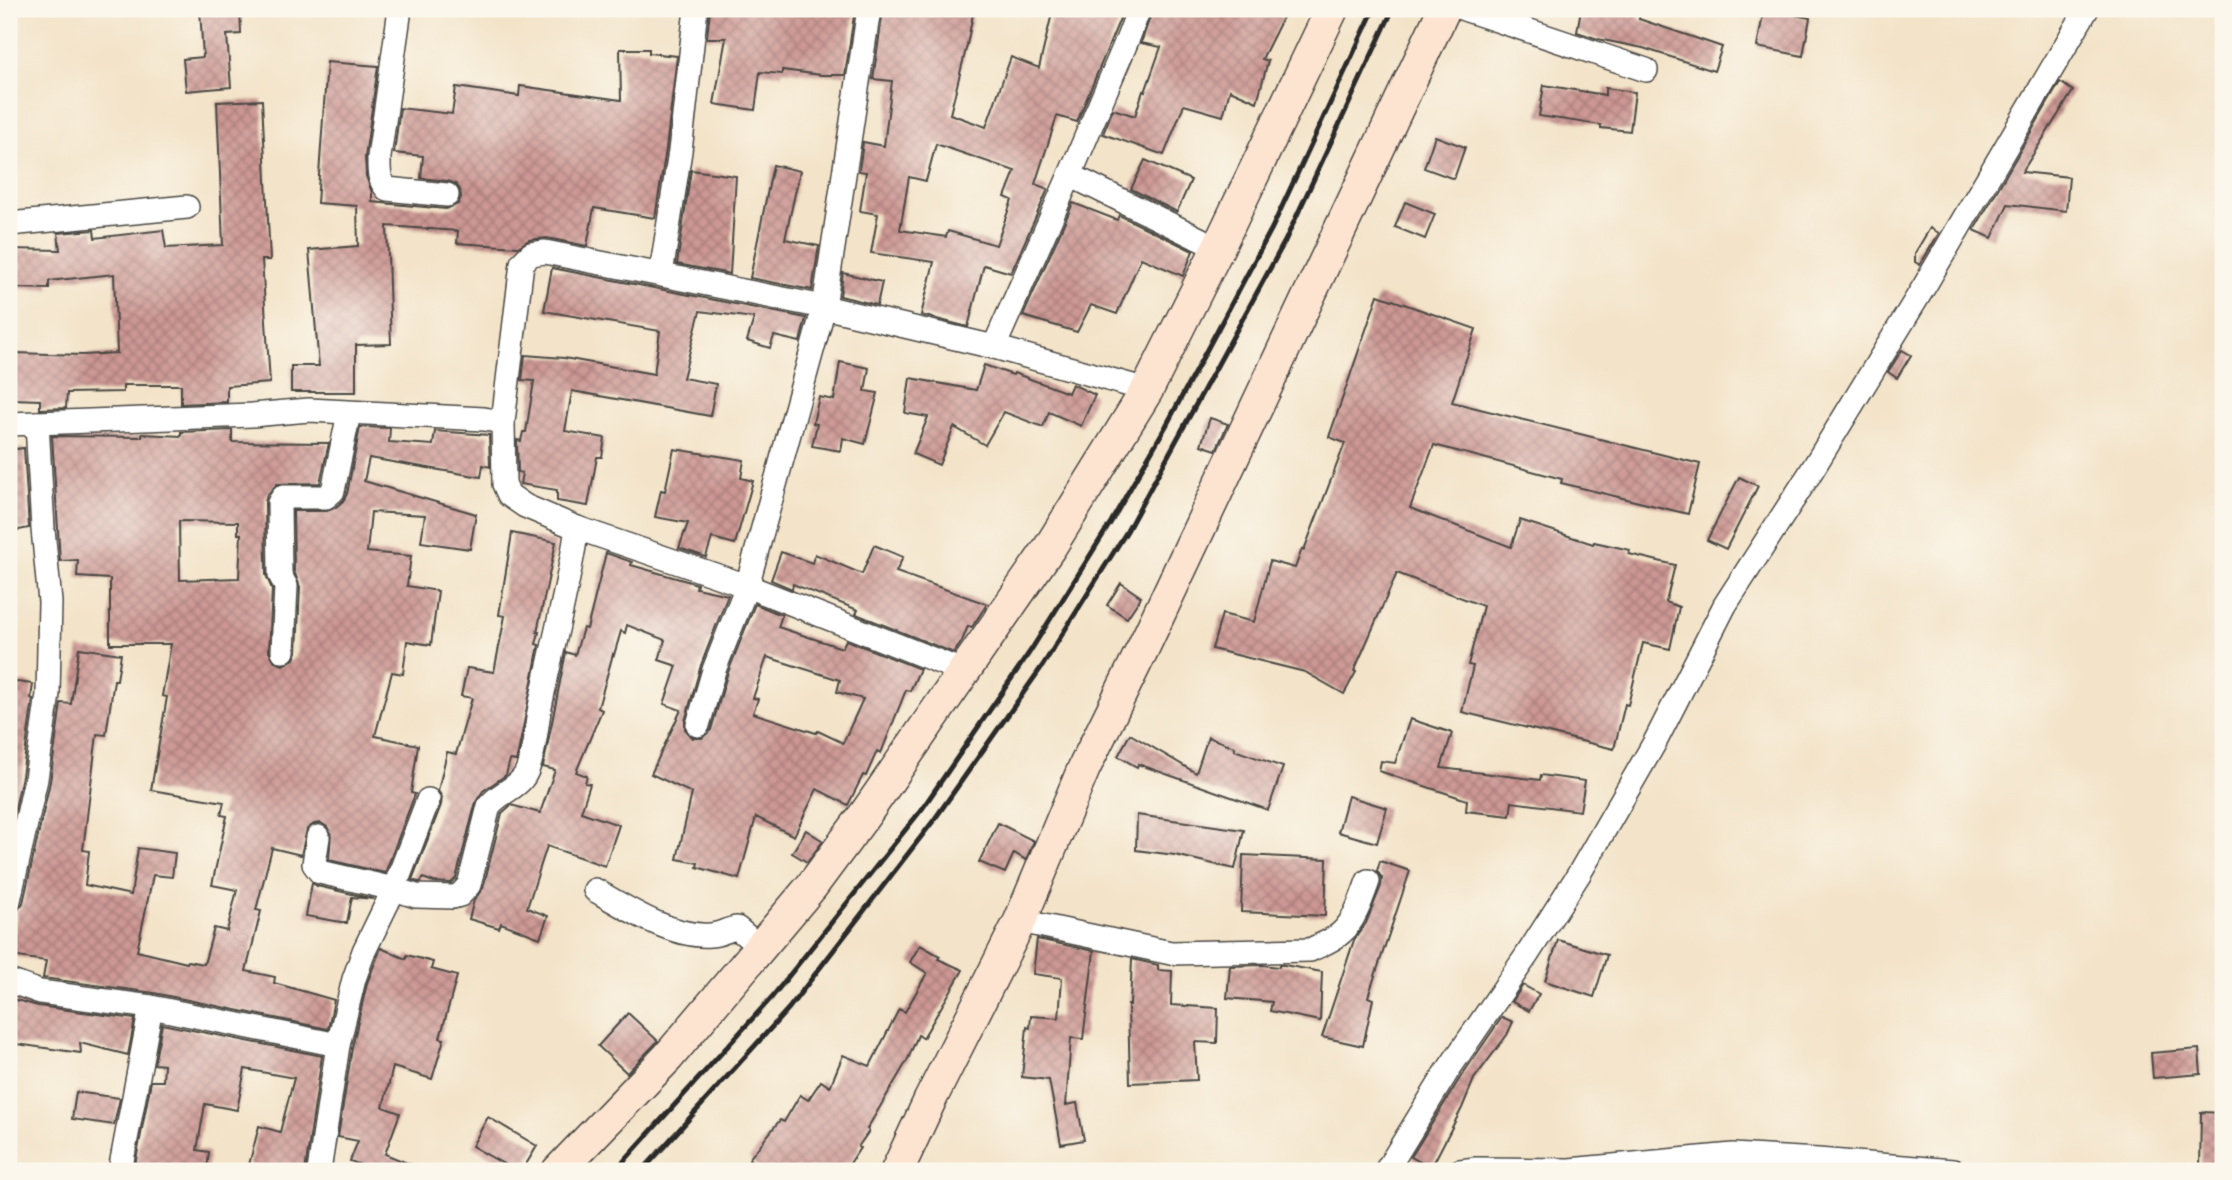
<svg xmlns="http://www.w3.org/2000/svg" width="2232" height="1180" font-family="Vollkorn,serif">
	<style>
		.building { fill: url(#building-cross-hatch); fill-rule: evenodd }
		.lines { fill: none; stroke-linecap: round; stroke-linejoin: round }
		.minor-casing { stroke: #494743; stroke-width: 26 }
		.secondary-casing { stroke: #494743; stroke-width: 35 }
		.minor { stroke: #fff; stroke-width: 23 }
		.secondary { stroke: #fde4d1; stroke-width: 32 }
		.rail { stroke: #2b2b2b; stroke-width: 5 }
	</style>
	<defs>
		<pattern id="building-cross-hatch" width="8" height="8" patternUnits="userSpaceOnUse" patternTransform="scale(1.75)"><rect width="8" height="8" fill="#cd9894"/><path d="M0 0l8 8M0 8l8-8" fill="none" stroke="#a77c79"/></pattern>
	</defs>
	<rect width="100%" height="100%" fill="#fbf7ec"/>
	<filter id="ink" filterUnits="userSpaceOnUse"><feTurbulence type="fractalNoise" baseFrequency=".0143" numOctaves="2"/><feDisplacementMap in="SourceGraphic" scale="14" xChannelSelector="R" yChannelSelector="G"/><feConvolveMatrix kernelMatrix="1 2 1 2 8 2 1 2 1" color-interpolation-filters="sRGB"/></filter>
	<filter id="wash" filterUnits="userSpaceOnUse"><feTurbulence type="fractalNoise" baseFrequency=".00686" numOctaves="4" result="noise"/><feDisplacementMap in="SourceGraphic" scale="28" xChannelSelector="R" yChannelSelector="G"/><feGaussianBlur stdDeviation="1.57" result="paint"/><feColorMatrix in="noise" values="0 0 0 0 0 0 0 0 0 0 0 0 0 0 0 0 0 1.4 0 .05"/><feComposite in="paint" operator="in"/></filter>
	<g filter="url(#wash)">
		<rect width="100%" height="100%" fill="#f3e3c8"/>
		<g id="blocks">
			<g class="building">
				<path d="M200 9H240L241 34 227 35 231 87 186 91 183 59 203 57Z"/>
				<path d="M710 9H855L845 75H821L782 70V74L760 72 755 110 714 104 726 38H707Z"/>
				<path d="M915 9H974L967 45 950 114 986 127 1011 57 1039 68 1053 9H1124L1077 122 1057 116 1035 184 1048 189 1011 273 984 265 968 327 921 315 934 262 871 253 878 214 860 211 866 172 859 171 863 142 884 146 892 81 873 79 883 10 914 14ZM936 144 1015 171 1005 197 1012 200 996 245 948 231 946 237 900 230 909 177 926 181Z"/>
				<path d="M1153 9H1287L1262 59 1268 61 1257 102 1230 90 1223 116 1184 105 1164 155 1103 134 1113 109 1135 116 1143 91 1145 92 1161 47 1141 43Z"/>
				<path d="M1581 9H1640L1639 19 1722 47 1714 71 1643 48 1598 39 1577 32Z"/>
				<path d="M1764 9 1810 18 1803 56 1757 47Z"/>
				<path d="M620 49H649V53L677 56 666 149 655 218 594 208 587 246 547 238 529 240 518 247 457 243 458 231 387 226 391 344 356 345V392H291V366H319L309 250 358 246 357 206 317 203 327 62 378 66 365 157 366 176 372 193V202L446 209 458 204 461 197 460 190 456 184 448 181 421 178 423 156 394 153 400 108 452 114 456 87 519 96 520 86 621 100Z"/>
				<path d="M2060 82 2073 91 2022 172 2069 177 2066 211 2008 204 1992 238 1974 230Z"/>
				<path d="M1544 85 1605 95V88L1635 92 1630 131 1601 128V125L1539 116Z"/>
				<path d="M262 100 270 260H262L270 383 227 386V402L181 404V385H123V392L67 393 66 408 40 409V400L13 399 15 353 83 355 117 353 114 274 49 281V289L9 288V249L60 250 58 233 94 230 95 238 163 230 166 248 223 245 217 102Z"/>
				<path d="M1435 136 1465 147 1454 179 1424 168Z"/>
				<path d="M1145 160 1191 180 1177 212 1131 189Z"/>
				<path d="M773 165 800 171 785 239 819 246 812 290 750 278Z"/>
				<path d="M691 170 736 176 730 274 677 264Z"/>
				<path d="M1405 202 1435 214 1425 239 1395 227Z"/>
				<path d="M1073 203 1117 220 1119 215 1193 251 1183 276 1141 258 1117 314 1091 305 1077 332 1023 316Z"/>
				<path d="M1930 228 1939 233 1920 265 1915 262V253Z"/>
				<path d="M552 268 806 318 800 342 774 336 770 348 747 341 754 318 700 311 683 378 716 384 710 416 572 391 565 431 605 438 602 457H597L588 506 557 501V490L520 484 522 473 518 472 517 440 521 441 523 432H526L534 381 522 380 525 355 564 358 654 374 660 331 544 311Z"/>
				<path d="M843 273 882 282 877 305 840 296Z"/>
				<path d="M1378 295 1476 329 1452 402 1700 464 1688 514 1561 483 1562 479 1434 445 1410 508 1511 547 1520 520 1593 544 1594 542 1630 550 1629 554 1675 565 1666 602 1679 607 1670 649 1643 643 1628 705 1625 704 1614 749 1462 712 1473 666 1468 665 1483 606 1397 573 1354 671 1356 672 1344 694 1305 672 1212 649 1222 614 1254 622 1270 561 1295 568 1302 549 1304 550 1345 443 1329 437Z"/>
				<path d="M1902 350 1911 355 1897 378 1888 372Z"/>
				<path d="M840 362 869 368 865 391 878 393 865 444 843 438 841 451 812 446 817 424 813 423 819 397 834 400Z"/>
				<path d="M984 365 1013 375 1014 373 1068 393 1072 384 1095 395 1081 426 1049 412 1043 427 1004 412 985 445 954 427 939 465 913 454 928 417 905 413 910 378 976 390Z"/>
				<path d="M1210 418 1228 424 1216 450 1201 445Z"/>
				<path d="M360 427 390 428 389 442 433 445 435 431 489 435 490 467 483 465 481 477 369 458 364 481 476 514 470 549 421 542 425 515 371 512 367 552 411 556 407 586 438 591 431 645 407 641 403 674 392 672 375 736 418 745 411 793 415 794 385 873 329 860 331 833 327 827 321 823 314 824 307 829 301 855 272 848 256 910 261 911 246 971 275 977 274 983 334 1000 328 1029 154 993 43 978 46 961 11 956 17 911 23 903 50 782 61 703 71 704 79 648 121 654 117 680H114L106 735 97 734 83 850 89 851 85 885 131 895 138 848 175 853 172 877 153 875 137 951 187 963 188 961 204 964 214 928 227 931 237 890 212 885 227 816 221 815 224 802 151 790 167 697 162 696 171 644H110V579L77 577 78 560 60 561 52 436 142 437V434L181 436V432L232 430V442L329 443 320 483 277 484 267 495 265 502 266 575 272 589 269 651 275 662 283 665 294 659 297 652 300 587 294 571 293 511H327L335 508 343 501 347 494ZM179 521 238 522V534H241L239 578 180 580Z"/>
				<path d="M24 448 29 528 9 532V450Z"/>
				<path d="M674 449 744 460 741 478 753 481 735 544 712 538 706 557 679 548 688 523 655 517 661 490 665 491Z"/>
				<path d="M1739 477 1758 486 1726 549 1707 540Z"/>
				<path d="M512 533 556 542 537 632H539L536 644 539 645 518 754 516 761 510 760 506 775 483 791 476 802 456 878 451 883 434 882 423 878 421 882H418L412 880 441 805 442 797 438 791 447 752 456 754 472 698 461 696 467 668 494 672 505 616 499 615Z"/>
				<path d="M874 545 903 557 896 572 987 604 972 627 968 626 962 641 954 653 856 614 858 610 793 584 792 589 771 580 781 552 812 563 815 554 862 574Z"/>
				<path d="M606 553 632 562 631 565 697 584 696 588 728 595 701 665 685 721V729L693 738H702L711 730 727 675 755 604 782 615 778 627 842 648 846 640 920 669 910 691 906 690 881 753 877 751 866 776 863 775 848 805 817 789 794 836 756 817 739 879 697 867 698 863 677 859 692 793 651 774 681 710 664 704 677 666 659 660 665 640 627 625 625 633 621 631 614 655 613 654 598 708 602 710 576 772 587 776 585 783 590 784 581 812 619 825 605 866 547 846 527 908 548 916 540 938 501 923 499 928 469 919 474 900 483 888 502 813 511 805 540 813 555 770 543 767 566 652 575 655 583 628 587 629ZM767 657 840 680 837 692 863 699 843 743 818 731 816 733 753 713 758 699 753 698Z"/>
				<path d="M1121 583 1141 597 1127 618 1107 605Z"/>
				<path d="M9 681 33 684 31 698 33 699 22 776 9 837Z"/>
				<path d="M1410 719 1452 733 1441 768 1540 780 1541 775 1585 781 1580 811 1512 802 1510 816 1466 811 1467 800 1379 771 1381 761 1395 763Z"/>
				<path d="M1130 734 1196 773 1208 737 1235 747 1234 750 1283 767 1268 810 1138 764 1137 767 1118 756Z"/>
				<path d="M1348 796 1387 808 1377 843 1338 832Z"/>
				<path d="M1137 815 1244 830 1235 869 1175 855 1136 850Z"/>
				<path d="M998 823 1034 841 1026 860 1014 853 1005 873 979 862Z"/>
				<path d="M806 830 823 841 807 862 792 853Z"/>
				<path d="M1243 855 1327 859 1325 916 1241 912Z"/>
				<path d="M1380 861 1410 871 1368 997 1373 999 1363 1046 1322 1037 1354 940 1366 923 1381 886 1382 878 1377 871Z"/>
				<path d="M312 883 317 886 374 899 352 897 347 923 306 916Z"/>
				<path d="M1037 939 1094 951 1083 1039 1071 1038 1066 1105 1077 1103 1084 1140 1061 1144 1049 1080 1022 1077 1027 1027 1030 1028 1031 1016 1059 1018 1062 978 1033 974Z"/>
				<path d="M1558 940 1607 955 1594 997 1545 981Z"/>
				<path d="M920 945 940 956 938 959 963 970 923 1038 918 1035 908 1059 867 1129 869 1131 858 1147 860 1148 845 1171H763L749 1159 780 1120 784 1122 800 1095 808 1100 821 1081 830 1087 843 1055 870 1066 899 1009 905 1012 927 973 910 962Z"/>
				<path d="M381 948 406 959 407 955 433 962 431 969 457 976 440 1038 444 1039 432 1079 393 1067 383 1107 400 1113 385 1154 427 1171H376L350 1161 358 1141 338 1137 352 1048 367 983Z"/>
				<path d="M1132 959 1158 965V970L1172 971 1171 1005 1218 1008 1217 1043 1195 1042 1197 1080 1130 1083 1128 1005H1130Z"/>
				<path d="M1262 965 1279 967V965H1284L1322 972 1320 1021 1270 1011 1272 1002 1227 998 1230 966Z"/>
				<path d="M1523 985 1539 994 1529 1011 1512 1002Z"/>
				<path d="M9 998 38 1006 135 1019 128 1055 80 1043 81 1053 9 1043Z"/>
				<path d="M628 1013 658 1041 627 1073 598 1046Z"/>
				<path d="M1502 1017 1513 1022 1507 1035 1474 1079 1462 1108 1431 1168 1411 1157 1460 1078Z"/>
				<path d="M162 1024 322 1056 305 1171H274L249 1165 259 1126 280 1132 294 1078 245 1069 237 1110 205 1104 197 1150 209 1152 207 1171H134L151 1081H163L164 1065 154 1064Z"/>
				<path d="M2199 1049 2201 1074 2153 1078 2151 1053Z"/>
				<path d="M76 1092 120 1098 114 1125 72 1119Z"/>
				<path d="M2201 1112 2223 1113V1171H2200Z"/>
				<path d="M488 1117 537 1146 522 1171H516L472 1146Z"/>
			</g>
		</g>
	</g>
	<g filter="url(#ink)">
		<use href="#blocks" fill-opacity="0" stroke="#494743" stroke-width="2"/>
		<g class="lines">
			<defs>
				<g id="minor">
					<path d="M400 9 379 157C379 170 378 179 387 189L447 195"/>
					<path d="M1464 9 1646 70"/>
					<path d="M1070 175 1218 248"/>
					<path d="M9 224 187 207"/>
					<path d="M661 274 680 151 696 9"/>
					<path d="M994 347 1070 175 1128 38 1139 9"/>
					<path d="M503 422 522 263 531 254 545 252 824 307 994 347 1147 390"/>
					<path d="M9 424 252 415 309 410 484 419 503 422 504 484 509 495 525 506 577 528 747 586 965 672"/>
					<path d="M283 651 286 586 280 575 279 503 283 497H326L333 491 349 413"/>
					<path d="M698 725 714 670 747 586 824 307 869 9"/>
					<path d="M318 837 314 864 320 872 394 889 416 896 453 897 460 895 469 885 489 806C498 794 513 790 522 779 533 767 536 729 539 712 551 651 568 590 577 528"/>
					<path d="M595 890C626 908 673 938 710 935 720 935 727 929 737 928L761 948"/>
					<path d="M9 900 36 779 48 694 50 602 43 529 37 423"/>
					<path d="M1020 921 1171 953 1310 950C1320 945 1332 941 1341 933 1354 922 1362 898 1368 881"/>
					<path d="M9 981 40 992 151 1007 338 1045"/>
					<path d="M120 1171 151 1007"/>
					<path d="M319 1171 338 1045 354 979 364 951 394 889 428 800"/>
					<path d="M1386 1171 1448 1070 1527 955 1579 874 1655 742 1725 605 1809 475 1925 285 2087 9"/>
					<path d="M1460 1171 1476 1169 1569 1170 1733 1155 1818 1160 1953 1171"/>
				</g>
				<g id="secondary">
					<path d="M558 1171 668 1057 811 887 866 813 1050 547 1147 390 1218 248 1332 9"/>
					<path d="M897 1171 930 1100 1020 921 1084 768 1143 648 1444 9"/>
				</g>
			</defs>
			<use href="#minor" class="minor-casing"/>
			<use href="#secondary" class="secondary-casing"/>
			<use href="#minor" class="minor"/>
			<use href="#secondary" class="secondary"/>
			<g class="rail">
				<path d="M615 1171 772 997 922 809 1031 650 1111 522 1166 426 1272 228 1374 9"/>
				<path d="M642 1171 789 1008 934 820 1043 665 1127 531 1285 241 1393 9"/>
			</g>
		</g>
	</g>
	<rect width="2232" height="1180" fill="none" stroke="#fbf7ec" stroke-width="35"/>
</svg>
